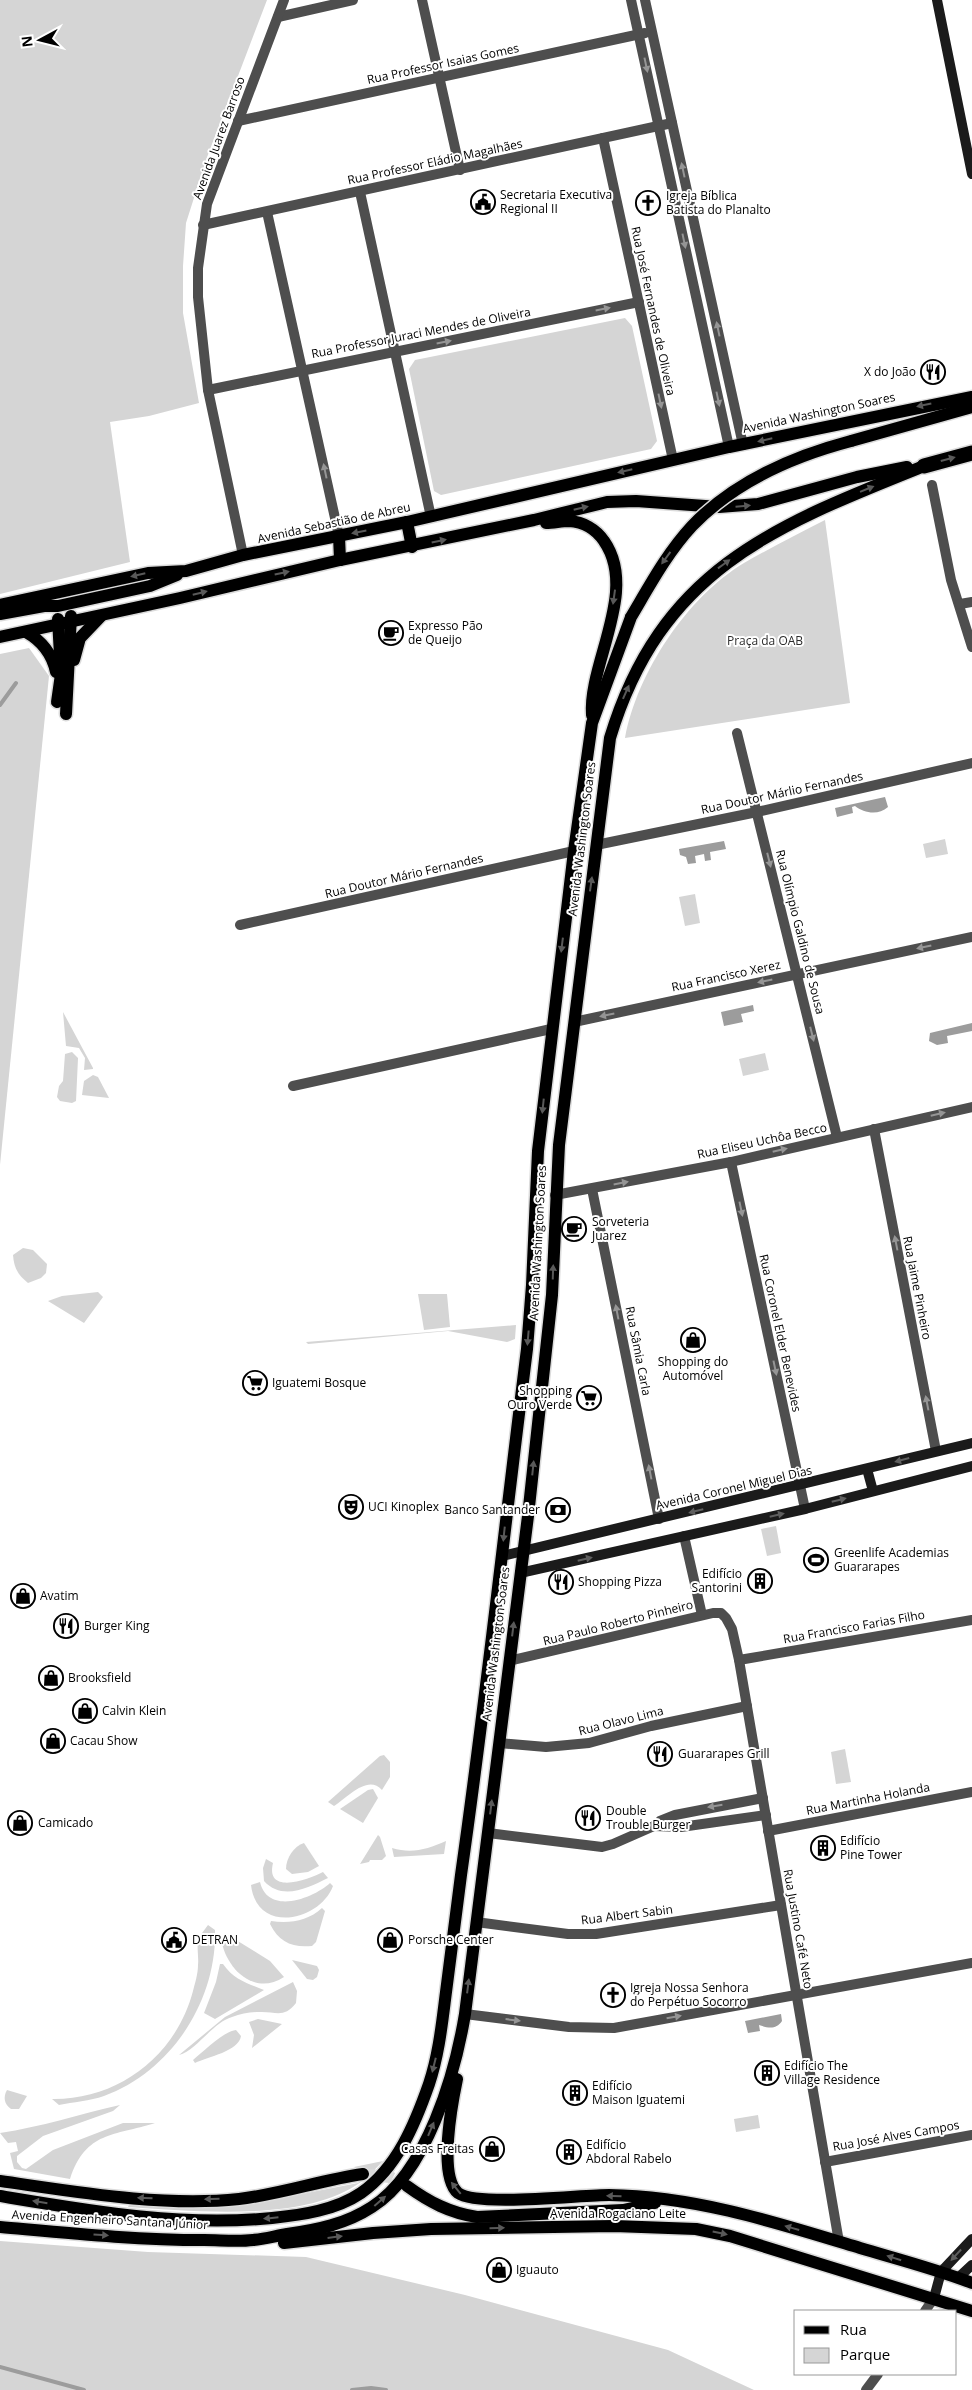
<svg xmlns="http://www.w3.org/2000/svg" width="972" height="2390" font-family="'Open Sans',sans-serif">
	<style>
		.green { fill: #d5d5d5 }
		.water { fill: #9c9c9c }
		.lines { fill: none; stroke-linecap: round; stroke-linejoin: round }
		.stream { stroke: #9c9c9c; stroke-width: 4 }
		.primary-tunnel { stroke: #d9d9d9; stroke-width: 12; stroke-dasharray: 12 6; stroke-linecap: butt }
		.primary-casing { stroke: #dbdbdb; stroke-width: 15 }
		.highway-casing { stroke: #dbdbdb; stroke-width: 18 }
		.street { stroke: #4e4e4e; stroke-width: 10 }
		.secondary { stroke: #1b1b1b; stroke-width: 10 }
		.primary { stroke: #000; stroke-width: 12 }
		.highway { stroke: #000; stroke-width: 15 }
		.primary-bridge-casing { stroke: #dbdbdb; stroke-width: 15; stroke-linecap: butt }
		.primary-bridge { stroke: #000; stroke-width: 12 }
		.oneway { fill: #959595 }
		.oneway2 { fill: #595959 }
		.oneway3 { fill: #5f5f5f }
		.labels { text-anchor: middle; stroke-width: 4; stroke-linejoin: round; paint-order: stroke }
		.street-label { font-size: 12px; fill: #000; stroke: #fff }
		.poi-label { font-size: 12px; fill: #000; stroke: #fff; text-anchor: start }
		.park-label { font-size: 12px; fill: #2c2c2c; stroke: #fff }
	</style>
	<rect width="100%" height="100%" fill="#fff"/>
	<g class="green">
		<path d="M0 0H267L206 160 186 223 183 266V313L199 403 149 416 110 422 130 562 0 594Z"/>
		<path d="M625 318 632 326 657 441 651 449 441 495 434 491 409 369 415 360Z"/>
		<path d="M825 520 850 703 625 738C637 673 687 597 744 563 770 548 798 534 825 520Z"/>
		<path d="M29 648 49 676 0 1165V654Z"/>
		<path d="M945 839 948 854 926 858 923 844Z"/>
		<path d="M695 894 700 923 685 926 679 897Z"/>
		<path d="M63 1012 93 1068V1069L84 1070 85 1058 79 1048 66 1046Z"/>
		<path d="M72 1052 78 1058 76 1101 72 1103 60 1101 57 1097 59 1086 63 1081 65 1054Z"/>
		<path d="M765 1053 769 1070 743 1076 739 1059Z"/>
		<path d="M93 1075 98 1077 109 1098 82 1095 84 1081Z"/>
		<path d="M23 1248 33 1250 47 1264 46 1273 41 1278 28 1283C18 1275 14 1268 13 1255Z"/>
		<path d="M98 1292 103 1297 84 1323 48 1301 62 1296Z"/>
		<path d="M418 1294H447L450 1327 424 1330Z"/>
		<path d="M516 1325 515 1339 507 1342 448 1331 308 1344 306 1342Z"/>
		<path d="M776 1526 781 1553 767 1556 761 1529Z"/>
		<path d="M845 1749 851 1782 836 1784 831 1752Z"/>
		<path d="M384 1755 390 1762V1777L382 1790C368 1774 348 1797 334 1806L328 1802 380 1756Z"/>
		<path d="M373 1789 378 1798 363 1823 340 1809 368 1790Z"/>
		<path d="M378 1835 380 1837 386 1856 382 1860H370L369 1862 360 1864Z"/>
		<path d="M446 1841 444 1854 394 1857 392 1848C412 1854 428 1849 446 1841Z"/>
		<path d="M304 1843 319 1866 308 1872 292 1874 286 1869C286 1858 294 1846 304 1843Z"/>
		<path d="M266 1859 273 1863C265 1896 310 1879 323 1872L328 1878C308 1888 282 1901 264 1881L263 1868Z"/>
		<path d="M260 1882C268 1916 314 1898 330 1883L333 1886C320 1921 257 1935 251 1885Z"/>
		<path d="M322 1908 325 1911 316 1942 312 1946C292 1948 279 1942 270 1924L271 1921C289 1924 308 1921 322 1908Z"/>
		<path d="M208 1925 215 1930C217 2000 172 2071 104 2096 90 2101 73 2102 59 2105L52 2099C118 2100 176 2056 193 1991 195 1983 198 1974 198 1965 199 1957 196 1945 199 1938 201 1934 205 1929 208 1925Z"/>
		<path d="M228 1935 270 1961 284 1977C254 1997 225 1968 221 1938Z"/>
		<path d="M292 1960 317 1966 319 1970 317 1977 313 1980 307 1979Z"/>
		<path d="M220 1964H223C234 1980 247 1983 264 1990L215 2019 204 2013 216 1982Z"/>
		<path d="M293 1982 297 1991 296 2003C284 2019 275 2011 259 2012 249 2012 241 2014 232 2017 212 2023 196 2051 179 2055L225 2017Z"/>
		<path d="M258 2019 282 2024 252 2048 254 2035 249 2022Z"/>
		<path d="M236 2030 241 2036C239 2051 208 2057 195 2063L193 2060C203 2052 224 2031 236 2030Z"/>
		<path d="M7 2090 27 2096 19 2109H11C4 2104 3 2097 7 2090Z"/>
		<path d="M120 2105 113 2111 43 2136 17 2156V2162L22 2168 26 2169 53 2150 123 2123H155C114 2136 86 2131 70 2179L14 2169 10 2153 18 2151 16 2142 8 2143 0 2133C41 2127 80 2114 120 2105Z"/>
		<path d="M758 2115 760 2128 736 2132 734 2119Z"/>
		<path d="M383 2161C376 2168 369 2176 361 2182 304 2223 195 2211 128 2207L129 2205H245L358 2183 363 2178 362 2172 354 2167Z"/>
		<path d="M0 2241 148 2252 306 2257 465 2295 668 2350 754 2390H0Z"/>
	</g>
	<g class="water">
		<path d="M885 797 888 807C878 816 864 813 855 806L852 807 853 813 837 817 835 808Z"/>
		<path d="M724 841 726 849 710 852 711 860 705 861 704 854 695 856 696 863 688 864 686 857 680 855 679 849Z"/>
		<path d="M753 1005 754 1011 741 1014 743 1022 724 1026 721 1012Z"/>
		<path d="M972 1023V1031L947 1036 948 1043 937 1045 929 1041 930 1033Z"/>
		<path d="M781 2014 782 2021C776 2030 768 2028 759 2025L760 2031 748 2033 745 2021Z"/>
	</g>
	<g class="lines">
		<g class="stream">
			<path d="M0 705 16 683"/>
			<path d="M0 2367 84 2390"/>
			<path d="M352 2390 371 2388 386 2390"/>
		</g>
		<path class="primary-tunnel" d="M363 2174 390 2177 407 2186"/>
		<defs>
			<g id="primary">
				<path d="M851 441 972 407"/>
				<path d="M407 522 412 547"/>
				<path d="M546 523C554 523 561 521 569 521 583 522 596 529 604 541 639 591 588 664 592 715"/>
				<path d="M339 536 340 560"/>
				<path d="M0 605 148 573 186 571 243 555 407 522 729 447 972 397"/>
				<path d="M0 614 44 606H58L150 586 177 575"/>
				<path d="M26 632C42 641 52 653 56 672"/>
				<path d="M0 637 180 598 340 560 534 520 607 502 636 501 719 507 758 504 857 477 907 467"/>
				<path d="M74 660 80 638 101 616"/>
				<path d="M57 702 61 674 58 619"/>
				<path d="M66 714 71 616"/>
				<path d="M457 2079C452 2103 438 2176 458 2193 477 2207 580 2195 609 2195 695 2196 778 2223 860 2248 897 2259 936 2269 972 2283"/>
				<path d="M0 2181C77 2192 162 2207 239 2199 282 2194 321 2180 363 2174"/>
				<path d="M407 2186C429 2202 450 2213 477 2217L623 2210 655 2203"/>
				<path d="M0 2196C90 2211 180 2227 272 2218 302 2215 336 2210 361 2193 397 2168 415 2124 429 2084 439 2054 442 2023 446 1992 451 1953 456 1914 461 1875 486 1700 505 1524 527 1349L532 1285 538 1151 574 851 592 723 631 617"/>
				<path d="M0 2227C68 2233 136 2240 204 2240 220 2240 237 2242 253 2240 264 2239 275 2236 287 2234 317 2230 346 2224 372 2207 427 2172 455 2074 465 2014L528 1516 552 1295 559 1145 610 738C661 569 774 526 924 466"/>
				<path d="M284 2243 373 2233 431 2229 614 2226 696 2229 730 2236 972 2311"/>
			</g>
			<path id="highway" d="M924 466 972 453"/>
		</defs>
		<use href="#primary" class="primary-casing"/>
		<use href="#highway" class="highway-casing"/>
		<g class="street">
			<path d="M422 0 460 170"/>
			<path d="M631 0 729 447"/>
			<path d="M645 0 743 445"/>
			<path d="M278 17 353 0"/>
			<path d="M238 121 645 33"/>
			<path d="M603 138 673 460"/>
			<path d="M360 192 431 517"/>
			<path d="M267 212 339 536"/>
			<path d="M203 225 672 123"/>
			<path d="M208 390 639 302"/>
			<path d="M932 485 951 580 972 647"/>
			<path d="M243 555 208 390 198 297V268L207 204 284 0"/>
			<path d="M960 604 972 602"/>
			<path d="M737 733 837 1137"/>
			<path d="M596 845 757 812 972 763"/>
			<path d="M240 925 574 851"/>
			<path d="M574 1022 972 937"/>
			<path d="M293 1086 551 1029"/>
			<path d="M874 1129 936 1451"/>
			<path d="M731 1162 805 1509"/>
			<path d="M592 1189 659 1519"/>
			<path d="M555 1195 731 1162 972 1107"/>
			<path d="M684 1536 702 1615"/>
			<path d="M739 1660 972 1620"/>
			<path d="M509 1661 713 1613H721L726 1618 732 1629 739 1660 839 2242"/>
			<path d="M499 1743 546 1747 589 1743 651 1726 747 1706"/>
			<path d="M654 1826 681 1827 766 1815"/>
			<path d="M768 1831 972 1792"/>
			<path d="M488 1833 602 1847 613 1844 654 1826 660 1821 675 1815 763 1798"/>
			<path d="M476 1922 568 1934H596L781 1905"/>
			<path d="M465 2014 569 2027 614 2028 972 1963"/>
			<path d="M825 2162 972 2135"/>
			<path d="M925 2311 934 2298"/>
			<path d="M866 2390 878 2374"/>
		</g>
		<g class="secondary">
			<path d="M937 0 972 174"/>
			<path d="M867 1469 873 1491"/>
			<path d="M502 1556 972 1443"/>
			<path d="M520 1573 805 1509 972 1466"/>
			<path d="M958 2278 972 2265"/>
			<path d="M934 2298 941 2272 972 2239"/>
		</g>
		<use href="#primary" class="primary"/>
		<use href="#highway" class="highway"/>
		<defs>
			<path id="primary-bridge" d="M631 617C650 585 667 553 692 526 734 482 794 456 851 441"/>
		</defs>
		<use href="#primary-bridge" class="primary-bridge-casing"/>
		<use href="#primary-bridge" class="primary-bridge"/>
	</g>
	<defs><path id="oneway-solid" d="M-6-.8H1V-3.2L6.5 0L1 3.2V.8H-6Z" transform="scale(1.25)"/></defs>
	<g class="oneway">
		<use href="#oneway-solid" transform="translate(646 65) rotate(78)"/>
		<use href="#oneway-solid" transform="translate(683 170) rotate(-102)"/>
		<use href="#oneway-solid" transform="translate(684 241) rotate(78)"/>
		<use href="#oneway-solid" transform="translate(603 309) rotate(-11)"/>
		<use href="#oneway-solid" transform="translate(718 329) rotate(-102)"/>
		<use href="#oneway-solid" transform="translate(444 342) rotate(-11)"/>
		<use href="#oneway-solid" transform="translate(718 399) rotate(78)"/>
		<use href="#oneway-solid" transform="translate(660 401) rotate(78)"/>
		<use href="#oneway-solid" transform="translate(325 471) rotate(-102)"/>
		<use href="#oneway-solid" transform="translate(769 860) rotate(76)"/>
		<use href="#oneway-solid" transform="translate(924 947) rotate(168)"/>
		<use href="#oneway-solid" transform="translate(765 981) rotate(168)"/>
		<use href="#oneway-solid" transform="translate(607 1015) rotate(168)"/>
		<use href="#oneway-solid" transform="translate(812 1034) rotate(76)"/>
		<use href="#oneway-solid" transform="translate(938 1114) rotate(-13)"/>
		<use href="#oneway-solid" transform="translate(780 1150) rotate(-13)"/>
		<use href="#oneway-solid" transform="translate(621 1183) rotate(-11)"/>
		<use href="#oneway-solid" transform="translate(741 1209) rotate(78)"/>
		<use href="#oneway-solid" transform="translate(896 1243) rotate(-101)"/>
		<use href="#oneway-solid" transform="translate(617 1312) rotate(-101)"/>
		<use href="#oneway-solid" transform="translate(775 1368) rotate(78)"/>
		<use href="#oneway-solid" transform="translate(927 1403) rotate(-101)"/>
		<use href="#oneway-solid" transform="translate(650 1472) rotate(-101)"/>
		<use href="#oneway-solid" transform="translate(715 1806) rotate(171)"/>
		<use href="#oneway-solid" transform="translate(674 2017) rotate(-10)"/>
		<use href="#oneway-solid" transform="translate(513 2020) rotate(7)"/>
	</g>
	<g class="oneway2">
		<use href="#oneway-solid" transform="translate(924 405) rotate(168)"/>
		<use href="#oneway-solid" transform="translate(765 440) rotate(167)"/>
		<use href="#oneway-solid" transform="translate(948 459) rotate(-15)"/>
		<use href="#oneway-solid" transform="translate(625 471) rotate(167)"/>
		<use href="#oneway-solid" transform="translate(867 489) rotate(-22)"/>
		<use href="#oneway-solid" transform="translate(743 506) rotate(-5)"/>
		<use href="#oneway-solid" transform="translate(581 508) rotate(-13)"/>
		<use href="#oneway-solid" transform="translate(359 532) rotate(169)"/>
		<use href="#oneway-solid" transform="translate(439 541) rotate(-12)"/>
		<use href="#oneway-solid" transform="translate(666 558) rotate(126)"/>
		<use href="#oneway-solid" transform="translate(724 564) rotate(-36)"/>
		<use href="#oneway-solid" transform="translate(282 573) rotate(-12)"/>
		<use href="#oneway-solid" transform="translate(138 575) rotate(167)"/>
		<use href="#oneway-solid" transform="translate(200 593) rotate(-14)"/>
		<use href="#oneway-solid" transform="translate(614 597) rotate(98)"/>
		<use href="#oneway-solid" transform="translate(626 692) rotate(-66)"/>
		<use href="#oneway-solid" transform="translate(591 884) rotate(-82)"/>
		<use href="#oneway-solid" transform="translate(562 945) rotate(97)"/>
		<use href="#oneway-solid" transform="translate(543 1106) rotate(96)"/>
		<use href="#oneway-solid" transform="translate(553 1272) rotate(-88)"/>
		<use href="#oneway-solid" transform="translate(528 1338) rotate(95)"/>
		<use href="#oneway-solid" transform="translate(533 1468) rotate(-84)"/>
		<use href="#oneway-solid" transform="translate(504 1534) rotate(96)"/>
		<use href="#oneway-solid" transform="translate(513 1629) rotate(-83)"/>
		<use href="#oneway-solid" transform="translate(491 1807) rotate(-83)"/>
		<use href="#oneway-solid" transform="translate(468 1986) rotate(-83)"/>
		<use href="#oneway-solid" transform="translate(434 2065) rotate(104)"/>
		<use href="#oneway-solid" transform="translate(431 2129) rotate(-67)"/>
		<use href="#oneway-solid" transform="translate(456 2188) rotate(-129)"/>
		<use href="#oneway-solid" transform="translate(614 2196) rotate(-178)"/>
		<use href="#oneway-solid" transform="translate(145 2198) rotate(-178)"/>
		<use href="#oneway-solid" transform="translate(212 2199) rotate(179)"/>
		<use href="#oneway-solid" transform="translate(380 2201) rotate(-41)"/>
		<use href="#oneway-solid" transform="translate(40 2202) rotate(-171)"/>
		<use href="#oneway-solid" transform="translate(271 2218) rotate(174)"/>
		<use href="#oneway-solid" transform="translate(497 2228) rotate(-1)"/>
		<use href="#oneway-solid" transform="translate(792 2228) rotate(-164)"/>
		<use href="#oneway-solid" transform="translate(720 2233) rotate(12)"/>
		<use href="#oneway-solid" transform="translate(101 2235) rotate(4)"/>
		<use href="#oneway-solid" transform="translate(335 2237) rotate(-7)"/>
		<use href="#oneway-solid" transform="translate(894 2258) rotate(-163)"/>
	</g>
	<g class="oneway3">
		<use href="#oneway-solid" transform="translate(902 1460) rotate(165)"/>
		<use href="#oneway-solid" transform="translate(839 1500) rotate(-14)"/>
		<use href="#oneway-solid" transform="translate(696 1511) rotate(166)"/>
		<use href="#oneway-solid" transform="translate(777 1515) rotate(-13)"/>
		<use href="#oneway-solid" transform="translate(585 1559) rotate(-13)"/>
		<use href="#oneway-solid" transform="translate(956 2255) rotate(133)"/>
	</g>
	<defs>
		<symbol id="civic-ring" viewBox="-11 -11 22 22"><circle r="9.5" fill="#fff" stroke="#000" stroke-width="1.5"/><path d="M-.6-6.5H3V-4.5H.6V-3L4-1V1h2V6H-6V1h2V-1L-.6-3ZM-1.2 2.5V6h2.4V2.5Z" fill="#000"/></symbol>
		<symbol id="church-ring" viewBox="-11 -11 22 22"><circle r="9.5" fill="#fff" stroke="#000" stroke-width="1.5"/><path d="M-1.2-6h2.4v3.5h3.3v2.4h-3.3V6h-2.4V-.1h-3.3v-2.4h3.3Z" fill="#000"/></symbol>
		<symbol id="restaurant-ring" viewBox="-11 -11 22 22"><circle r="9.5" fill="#fff" stroke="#000" stroke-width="1.5"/><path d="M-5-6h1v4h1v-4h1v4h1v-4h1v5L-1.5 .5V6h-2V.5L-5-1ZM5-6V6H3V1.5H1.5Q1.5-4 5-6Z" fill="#000"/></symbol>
		<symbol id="cafe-ring" viewBox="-11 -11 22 22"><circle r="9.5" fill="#fff" stroke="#000" stroke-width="1.5"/><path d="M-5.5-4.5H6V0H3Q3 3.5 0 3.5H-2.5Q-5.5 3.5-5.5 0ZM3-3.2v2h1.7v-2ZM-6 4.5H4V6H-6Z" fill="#000"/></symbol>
		<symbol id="shop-ring" viewBox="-11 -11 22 22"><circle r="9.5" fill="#fff" stroke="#000" stroke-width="1.5"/><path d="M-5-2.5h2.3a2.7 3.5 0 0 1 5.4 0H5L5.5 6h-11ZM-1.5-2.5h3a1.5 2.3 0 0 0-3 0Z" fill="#000"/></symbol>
		<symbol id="supermarket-ring" viewBox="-11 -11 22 22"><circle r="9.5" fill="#fff" stroke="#000" stroke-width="1.5"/><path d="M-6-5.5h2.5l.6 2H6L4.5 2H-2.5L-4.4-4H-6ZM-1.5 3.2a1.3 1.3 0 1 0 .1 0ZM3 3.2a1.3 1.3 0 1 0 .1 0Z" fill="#000"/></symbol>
		<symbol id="theatre-ring" viewBox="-11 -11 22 22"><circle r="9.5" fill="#fff" stroke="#000" stroke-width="1.5"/><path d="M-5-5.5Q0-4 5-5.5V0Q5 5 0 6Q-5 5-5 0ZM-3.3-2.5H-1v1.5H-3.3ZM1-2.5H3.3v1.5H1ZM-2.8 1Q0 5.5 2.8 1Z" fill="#000"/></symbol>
		<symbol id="bank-ring" viewBox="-11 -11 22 22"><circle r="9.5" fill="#fff" stroke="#000" stroke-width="1.5"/><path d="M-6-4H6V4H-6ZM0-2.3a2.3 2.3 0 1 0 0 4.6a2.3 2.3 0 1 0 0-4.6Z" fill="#000"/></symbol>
		<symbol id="stadium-ring" viewBox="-11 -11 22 22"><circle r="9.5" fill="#fff" stroke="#000" stroke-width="1.5"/><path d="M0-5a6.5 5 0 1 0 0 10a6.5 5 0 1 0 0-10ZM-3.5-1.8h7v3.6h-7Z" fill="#000"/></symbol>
		<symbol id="building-ring" viewBox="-11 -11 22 22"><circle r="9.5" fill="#fff" stroke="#000" stroke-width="1.5"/><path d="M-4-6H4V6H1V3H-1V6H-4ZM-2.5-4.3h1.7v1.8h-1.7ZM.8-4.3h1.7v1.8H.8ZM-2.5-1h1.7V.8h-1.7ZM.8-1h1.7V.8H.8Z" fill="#000"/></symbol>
	</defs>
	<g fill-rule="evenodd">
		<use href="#civic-ring" x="469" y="188" width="28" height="28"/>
		<use href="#church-ring" x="634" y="189" width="28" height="28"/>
		<use href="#restaurant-ring" x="919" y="358" width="28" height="28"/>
		<use href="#cafe-ring" x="377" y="619" width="28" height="28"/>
		<use href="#cafe-ring" x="560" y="1215" width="28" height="28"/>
		<use href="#shop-ring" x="679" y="1326" width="28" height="28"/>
		<use href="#supermarket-ring" x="241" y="1369" width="28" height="28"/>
		<use href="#supermarket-ring" x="575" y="1384" width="28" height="28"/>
		<use href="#theatre-ring" x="337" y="1493" width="28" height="28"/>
		<use href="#bank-ring" x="544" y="1496" width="28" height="28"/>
		<use href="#stadium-ring" x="802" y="1546" width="28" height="28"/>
		<use href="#building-ring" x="746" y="1567" width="28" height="28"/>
		<use href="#restaurant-ring" x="547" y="1568" width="28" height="28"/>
		<use href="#shop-ring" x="9" y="1582" width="28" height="28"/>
		<use href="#restaurant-ring" x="52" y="1612" width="28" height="28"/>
		<use href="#shop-ring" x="37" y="1664" width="28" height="28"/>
		<use href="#shop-ring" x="71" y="1697" width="28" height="28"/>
		<use href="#shop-ring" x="39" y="1727" width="28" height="28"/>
		<use href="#restaurant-ring" x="646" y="1740" width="28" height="28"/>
		<use href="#restaurant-ring" x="574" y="1804" width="28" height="28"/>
		<use href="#shop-ring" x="6" y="1809" width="28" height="28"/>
		<use href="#building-ring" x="809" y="1834" width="28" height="28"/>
		<use href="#civic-ring" x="160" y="1926" width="28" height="28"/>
		<use href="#shop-ring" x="376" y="1926" width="28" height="28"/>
		<use href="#church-ring" x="599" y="1981" width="28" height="28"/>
		<use href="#building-ring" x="753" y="2059" width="28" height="28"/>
		<use href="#building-ring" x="561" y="2079" width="28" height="28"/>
		<use href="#shop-ring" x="478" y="2135" width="28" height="28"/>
		<use href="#building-ring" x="555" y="2138" width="28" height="28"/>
		<use href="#shop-ring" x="485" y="2256" width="28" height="28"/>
	</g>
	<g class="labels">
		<g class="street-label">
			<text transform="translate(443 64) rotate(-12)" y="4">Rua Professor Isaias Gomes</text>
			<text transform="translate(219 138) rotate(-70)" y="4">Avenida Juarez Barroso</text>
			<text transform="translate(435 162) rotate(-12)" y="4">Rua Professor Eládio Magalhães</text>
			<text transform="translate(653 311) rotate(78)" y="4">Rua José Fernandes de Oliveira</text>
			<text transform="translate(421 333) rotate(-11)" y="4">Rua Professor Juraci Mendes de Oliveira</text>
			<text transform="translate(819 413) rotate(-12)" y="4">Avenida Washington Soares</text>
			<text transform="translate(334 523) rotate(-12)" y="4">Avenida Sebastião de Abreu</text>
			<text transform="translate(782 793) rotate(-12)" y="4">Rua Doutor Márlio Fernandes</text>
			<text transform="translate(582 839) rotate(-83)" y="4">Avenida Washington Soares</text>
			<text transform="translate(404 876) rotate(-13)" y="4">Rua Doutor Mário Fernandes</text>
			<text transform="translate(800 932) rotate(76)" y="4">Rua Olímpio Galdino de Sousa</text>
			<text transform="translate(726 976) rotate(-12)" y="4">Rua Francisco Xerez</text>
			<text transform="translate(762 1141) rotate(-12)" y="4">Rua Eliseu Uchôa Becco</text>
			<text transform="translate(538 1243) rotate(-87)" y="4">Avenida Washington Soares</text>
			<text transform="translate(917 1288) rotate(79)" y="4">Rua Jaime Pinheiro</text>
			<text transform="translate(780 1333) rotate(78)" y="4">Rua Coronel Elder Benevides</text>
			<text transform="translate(638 1351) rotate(79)" y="4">Rua Sâmia Carla</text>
			<text transform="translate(734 1488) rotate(-13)" y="4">Avenida Coronel Miguel Dias</text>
			<text transform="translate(618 1623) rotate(-14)" y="4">Rua Paulo Roberto Pinheiro</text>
			<text transform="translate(854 1627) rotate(-10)" y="4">Rua Francisco Farias Filho</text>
			<text transform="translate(496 1644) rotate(-83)" y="4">Avenida Washington Soares</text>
			<text transform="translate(621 1721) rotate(-14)" y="4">Rua Olavo Lima</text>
			<text transform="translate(868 1799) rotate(-11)" y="4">Rua Martinha Holanda</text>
			<text transform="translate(627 1915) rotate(-7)" y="4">Rua Albert Sabin</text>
			<text transform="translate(798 1929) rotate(80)" y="4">Rua Justino Café Neto</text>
			<text transform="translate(896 2136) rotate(-10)" y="4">Rua José Alves Campos</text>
			<text x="618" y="2218">Avenida Rogaciano Leite</text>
			<text transform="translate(110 2220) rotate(3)" y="4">Avenida Engenheiro Santana Júnior</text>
		</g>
		<g class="poi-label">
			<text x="500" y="199">Secretaria Executiva<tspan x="500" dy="14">Regional II</tspan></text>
			<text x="666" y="200">Igreja Bíblica<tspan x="666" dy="14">Batista do Planalto</tspan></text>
			<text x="916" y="376" text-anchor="end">X do João</text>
			<text x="408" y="630">Expresso Pão<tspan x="408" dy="14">de Queijo</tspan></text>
			<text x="592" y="1226">Sorveteria<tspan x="592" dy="14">Juarez</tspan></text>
			<text x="693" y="1366" text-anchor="middle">Shopping do<tspan x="693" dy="14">Automóvel</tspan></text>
			<text x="272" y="1387">Iguatemi Bosque</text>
			<text x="572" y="1395" text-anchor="end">Shopping<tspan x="572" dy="14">Ouro Verde</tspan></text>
			<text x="368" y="1511">UCI Kinoplex</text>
			<text x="540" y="1514" text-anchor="end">Banco Santander</text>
			<text x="834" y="1557">Greenlife Academias<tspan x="834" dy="14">Guararapes</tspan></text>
			<text x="742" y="1578" text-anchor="end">Edifício<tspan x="742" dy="14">Santorini</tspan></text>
			<text x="578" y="1586">Shopping Pizza</text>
			<text x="40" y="1600">Avatim</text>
			<text x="84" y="1630">Burger King</text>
			<text x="68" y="1682">Brooksfield</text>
			<text x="102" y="1715">Calvin Klein</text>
			<text x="70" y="1745">Cacau Show</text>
			<text x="678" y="1758">Guararapes Grill</text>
			<text x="606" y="1815">Double<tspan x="606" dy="14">Trouble Burger</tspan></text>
			<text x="38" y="1827">Camicado</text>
			<text x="840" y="1845">Edifício<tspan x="840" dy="14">Pine Tower</tspan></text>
			<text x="192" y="1944">DETRAN</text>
			<text x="408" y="1944">Porsche Center</text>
			<text x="630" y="1992">Igreja Nossa Senhora<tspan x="630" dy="14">do Perpétuo Socorro</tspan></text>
			<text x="784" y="2070">Edifício The<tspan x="784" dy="14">Village Residence</tspan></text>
			<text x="592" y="2090">Edifício<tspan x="592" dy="14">Maison Iguatemi</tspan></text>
			<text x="586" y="2149">Edifício<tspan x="586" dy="14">Abdoral Rabelo</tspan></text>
			<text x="474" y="2153" text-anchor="end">Casas Freitas</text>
			<text x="516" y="2274">Iguauto</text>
		</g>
		<g class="park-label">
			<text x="765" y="645">Praça da OAB</text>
		</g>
	</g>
	<rect x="794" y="2310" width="162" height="65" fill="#ffffff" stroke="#999999"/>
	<rect x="804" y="2326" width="25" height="8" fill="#000000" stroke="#999999"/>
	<text x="840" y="2335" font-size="15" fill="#000000">Rua</text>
	<rect x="804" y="2348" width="25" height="15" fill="#d5d5d5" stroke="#999999"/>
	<text x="840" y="2360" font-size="15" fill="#000000">Parque</text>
	<g transform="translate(40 40) rotate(263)" stroke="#ffffff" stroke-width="4" paint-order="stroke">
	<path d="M0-4L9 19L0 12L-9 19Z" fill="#000000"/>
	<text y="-8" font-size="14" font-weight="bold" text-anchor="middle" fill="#000000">N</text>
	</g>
</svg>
